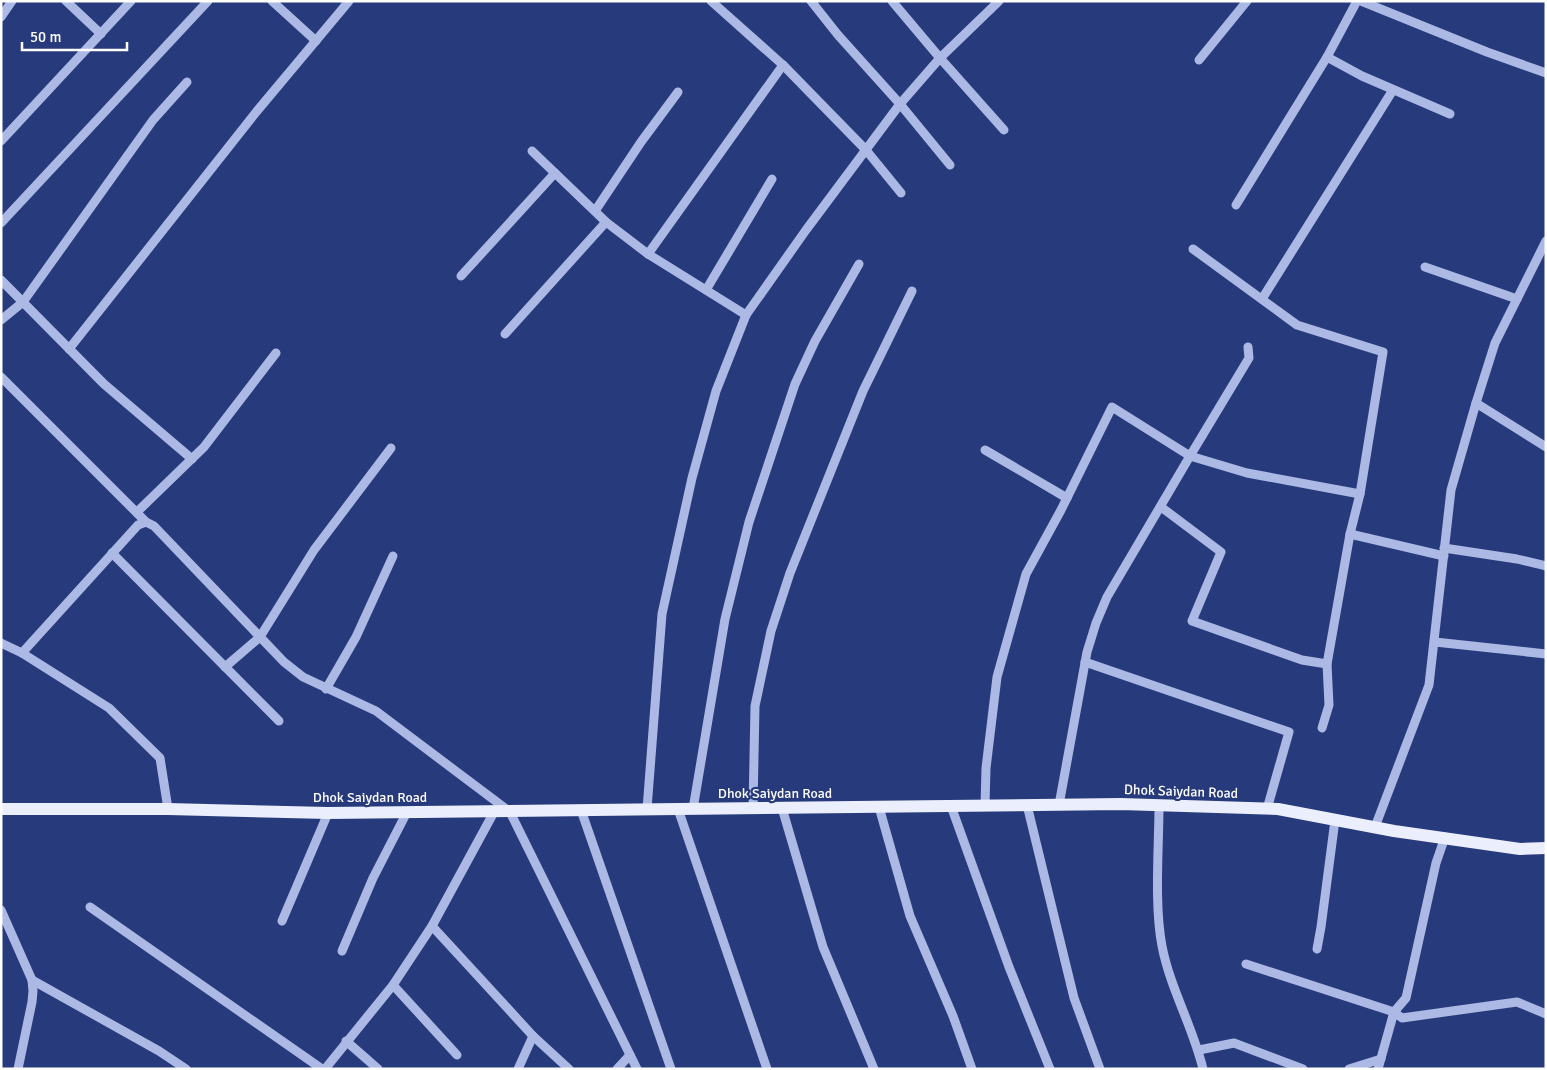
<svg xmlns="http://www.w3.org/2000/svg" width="1547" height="1070" font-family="Signika,sans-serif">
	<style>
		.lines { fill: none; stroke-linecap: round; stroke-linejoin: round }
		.minor { stroke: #acb9e4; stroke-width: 9 }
		.major { stroke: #ebeefc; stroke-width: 12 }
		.labels { text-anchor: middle; stroke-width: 4.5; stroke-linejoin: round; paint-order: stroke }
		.street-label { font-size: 14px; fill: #fff; stroke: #273a7c }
	</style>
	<rect width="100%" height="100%" fill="#273a7c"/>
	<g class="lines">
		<g class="minor">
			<path d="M66 1 101 34"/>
			<path d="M272 1 316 41"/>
			<path d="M711 1 783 65 866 150 901 193"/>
			<path d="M811 1 838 35 900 104 950 165"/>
			<path d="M892 1 940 58 1004 130"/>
			<path d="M1361 1 1487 52 1546 73"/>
			<path d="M1 17 12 1"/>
			<path d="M1327 57 1362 76 1450 114"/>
			<path d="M1199 60 1247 1"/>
			<path d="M1 141 131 1"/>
			<path d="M532 151 606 222 648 254 746 315"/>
			<path d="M1236 205 1327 57 1357 1"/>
			<path d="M595 211 641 142 678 92"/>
			<path d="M1 223 208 1"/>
			<path d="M1193 249 1297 325 1383 352 1360 494 1350 534"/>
			<path d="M648 254 783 65"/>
			<path d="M1425 267 1517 299"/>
			<path d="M461 276 555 173"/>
			<path d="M1 280 104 384 192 459"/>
			<path d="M706 290 772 179"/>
			<path d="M1262 299 1393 90"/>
			<path d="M1 320 23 302 153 120 187 82"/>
			<path d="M505 334 606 222"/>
			<path d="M69 349 257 111 349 1"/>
			<path d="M1 377 146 522 154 526 284 662 303 677 376 711 510 812 637 1069"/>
			<path d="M1476 403 1546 447"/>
			<path d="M985 450 1067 498"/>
			<path d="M1161 507 1221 552 1192 621 1302 660 1327 664"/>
			<path d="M137 512 204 447 276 353"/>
			<path d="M1444 548 1517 559 1546 566"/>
			<path d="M112 553 279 721"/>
			<path d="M1435 642 1546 654"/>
			<path d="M1 643 22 653 109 708 160 758 168 809"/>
			<path d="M22 653 138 525 146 522"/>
			<path d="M1085 662 1289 732 1267 809"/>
			<path d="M225 667 260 637 314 550 391 448"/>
			<path d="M326 689 356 637 393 556"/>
			<path d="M1322 728 1329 705 1327 664 1350 534 1444 556"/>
			<path d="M985 805 986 768 997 677 1026 574 1061 510 1112 407 1190 456 1249 358 1248 347"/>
			<path d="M1027 805 1074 998 1100 1069"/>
			<path d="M1059 805 1087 652 1096 623 1107 597 1190 456 1247 473 1360 494"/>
			<path d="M1159 805C1159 848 1154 904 1162 946 1170 988 1193 1027 1203 1069"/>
			<path d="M951 806 1009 967 1050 1069"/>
			<path d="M879 807 910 916 953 1016 972 1069"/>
			<path d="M753 808 755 706 771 631 790 573 863 391 912 291"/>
			<path d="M782 808 823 947 874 1069"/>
			<path d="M647 809 662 614 692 478 716 391 746 315 806 230 900 104 940 58 999 1"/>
			<path d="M678 809 767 1069"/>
			<path d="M693 809 725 619 749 522 795 384 815 341 859 264"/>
			<path d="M581 810 671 1069"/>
			<path d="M1375 827 1429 685 1451 490 1476 403 1495 343 1546 241"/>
			<path d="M90 907 322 1069"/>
			<path d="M1 910 32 980 33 991 32 1002 18 1069"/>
			<path d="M282 921 328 813"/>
			<path d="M432 926 533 1036 569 1069"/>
			<path d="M1317 949 1321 927 1335 820"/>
			<path d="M342 951 373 878 407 812"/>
			<path d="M1246 964 1394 1012 1402 1018 1517 1002 1546 1014"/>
			<path d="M32 980 159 1051 186 1069"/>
			<path d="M393 985 457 1055"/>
			<path d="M346 1041 378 1069"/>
			<path d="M1199 1050 1234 1043 1303 1069"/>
			<path d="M325 1069 393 985 432 926 494 812"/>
			<path d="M518 1069 533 1036"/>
			<path d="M617 1069 630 1055"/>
			<path d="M1349 1069 1381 1059"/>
			<path d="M1378 1069 1394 1012 1406 998 1436 863 1445 837"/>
		</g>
		<path class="major" d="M1 809H168L328 813 1121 804 1278 809 1394 831 1520 849 1546 848"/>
	</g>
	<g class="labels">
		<g class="street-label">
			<text transform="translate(1181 791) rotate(2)" y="5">Dhok Saiydan Road</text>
			<text x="775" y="798">Dhok Saiydan Road</text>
			<text x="370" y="802">Dhok Saiydan Road</text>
		</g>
	</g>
	<rect width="1547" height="1070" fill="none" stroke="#ffffff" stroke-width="5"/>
	<path d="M22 42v8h105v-8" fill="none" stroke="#ffffff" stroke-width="2.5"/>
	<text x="30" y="42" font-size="15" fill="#ffffff" stroke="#273a7c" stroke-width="4" paint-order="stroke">50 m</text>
</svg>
